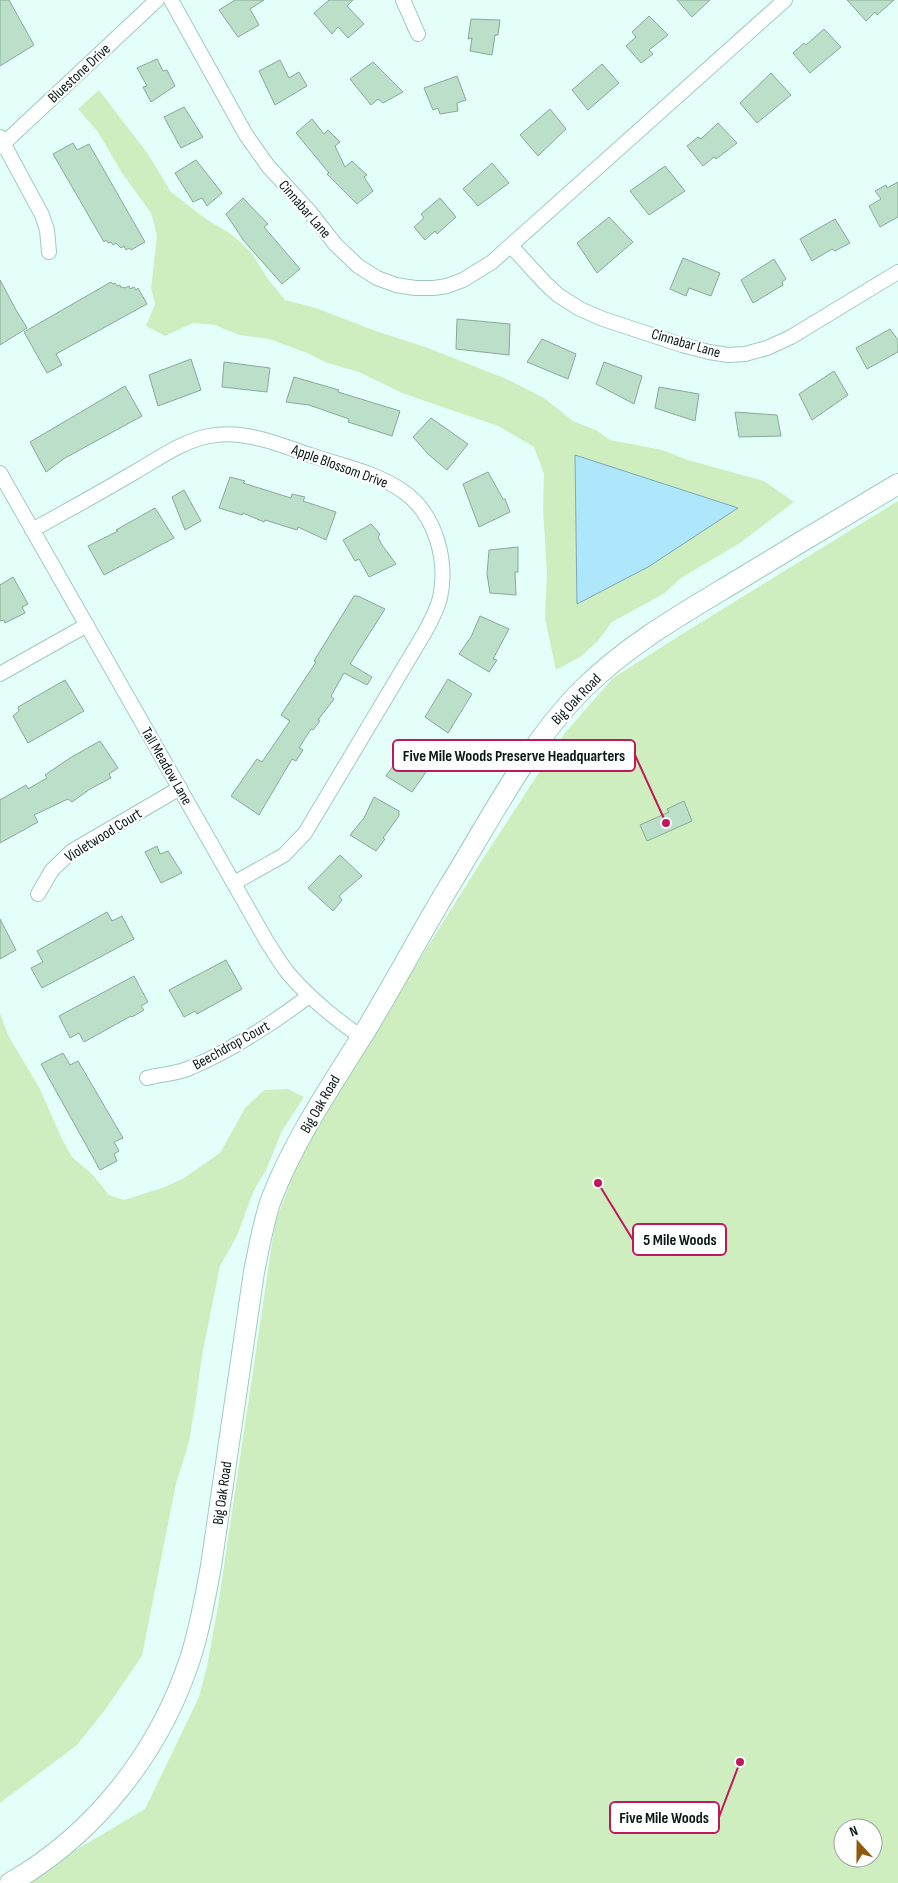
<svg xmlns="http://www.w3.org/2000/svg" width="898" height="1883" font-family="'Sofia Sans Condensed',sans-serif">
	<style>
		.green { fill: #cfeec0; fill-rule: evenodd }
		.water { fill: #aee6fc; stroke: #7ca8b7 }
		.building { fill: #bbdfc9; stroke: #88aa95 }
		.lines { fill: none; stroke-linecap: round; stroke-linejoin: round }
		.street-casing { stroke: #9ecbc1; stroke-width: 16 }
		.secondary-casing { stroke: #9ecbc1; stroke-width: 22 }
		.street { stroke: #fff; stroke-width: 14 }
		.secondary { stroke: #fff; stroke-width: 20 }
		.labels { text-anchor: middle; stroke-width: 4.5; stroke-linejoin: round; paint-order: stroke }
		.street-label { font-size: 15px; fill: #081916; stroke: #fff }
		.leader { fill: none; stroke: #c2185b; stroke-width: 2 }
		.callout-dot { fill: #c2185b; stroke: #fff; stroke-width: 2 }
		.callout { fill: #fff; stroke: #c2185b; stroke-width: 2 }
		.callout-label { font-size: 16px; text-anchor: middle; font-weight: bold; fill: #081916 }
	</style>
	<rect width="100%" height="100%" fill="#e4fff9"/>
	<g class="green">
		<path d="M99 90 148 154 171 192 206 219 231 234 251 252 268 279 285 300 316 308 373 330 428 348 509 380 544 398 573 421 596 430 610 440 662 450 688 460 764 481 794 502 740 543 681 578 665 593 612 622 598 641 580 657 556 670 545 619 547 573 543 509 544 474 534 447 498 426 402 393 359 372 327 363 307 353 269 339 239 335 215 325 193 323 165 336 146 326 155 304 151 288 157 236 151 213 122 173 98 132 78 109Z"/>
		<path d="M898 501V1883H20L145 1809 199 1697 207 1666 218 1606 275 1223 301 1155 343 1081 479 865 564 734 613 678 679 636ZM843 1828H873V1858H843Z"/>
		<path d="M0 1013 8 1035 40 1089 61 1137 72 1157 93 1175 109 1195 124 1200 165 1187 184 1178 220 1153 245 1108 264 1090 288 1089 304 1097 282 1131 266 1170 254 1190 237 1236 220 1266 202 1356 196 1400 189 1442 176 1484 142 1656 105 1710 77 1745 0 1803Z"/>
	</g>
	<path class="water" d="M575 455 738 508 648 567 577 604Z"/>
	<g class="building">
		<path d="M0 0H9L34 45 0 66Z"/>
		<path d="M235 0H264L250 9 259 25 238 37 219 10Z"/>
		<path d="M329 0H353L347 6 364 24 348 38 338 27 332 34 314 13Z"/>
		<path d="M677 0H710L692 17Z"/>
		<path d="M847 0H894L877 15 875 12 866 21Z"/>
		<path d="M649 16 668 35 649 50 653 54 641 63 626 46 636 37 632 32Z"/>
		<path d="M471 19 500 20 498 35H495L492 55 470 51 472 38 468 39Z"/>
		<path d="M824 29 841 47 810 73 793 53 804 43 806 45Z"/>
		<path d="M157 59 163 71 167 70 175 86 151 102 143 87 147 86 137 68Z"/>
		<path d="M280 60 289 78 299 72 307 86 275 105 259 71Z"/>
		<path d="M373 62 403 92 383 103 378 99 371 105 350 79Z"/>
		<path d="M602 64 619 83 588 110 572 90Z"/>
		<path d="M771 73 791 95 757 123 740 103Z"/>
		<path d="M457 76 466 100 457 103 458 111 440 114 438 108 433 110 424 88Z"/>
		<path d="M184 107 203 137 181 148 164 117Z"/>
		<path d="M550 109 566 129 538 156 520 135Z"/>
		<path d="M312 119 324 134 328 130 340 142 335 146 345 167 352 161 367 175 364 177 373 191 357 204 327 174 329 173 296 133Z"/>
		<path d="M718 123 737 143 716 159 714 157 703 166 687 146 698 137 701 139Z"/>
		<path d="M73 143 77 150 89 144 145 242 131 250 129 248 126 250 124 246 121 248 116 243 113 245 111 242 108 243 106 240 104 242 53 154Z"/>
		<path d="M196 160 222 193 207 206 202 198 193 202 175 173Z"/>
		<path d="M492 163 509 183 478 206 463 189Z"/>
		<path d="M665 166 685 191 649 215 630 191Z"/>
		<path d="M898 182V217L880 227 869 206 881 199 875 191 886 185 887 188Z"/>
		<path d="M243 198 268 224 264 227 300 269 282 284 244 241 226 214Z"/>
		<path d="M440 198 456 217 437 234 435 231 425 240 414 227 424 218 421 214Z"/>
		<path d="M609 217 633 242 597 273 577 243Z"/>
		<path d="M835 219 850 243 835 251 832 249 812 261 800 239Z"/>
		<path d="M683 258 720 273 711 296 689 288 686 296 670 289Z"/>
		<path d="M774 259 786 279 782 282 783 285 753 303 741 280Z"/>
		<path d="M0 280 16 310 27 328 0 345Z"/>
		<path d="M111 282 113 284 115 283 117 286 120 285 121 288 123 287 125 288 129 286 130 289 134 287 136 290 138 288 147 304 56 354 62 365 47 373 24 332Z"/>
		<path d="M457 319 510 324 509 355 456 349Z"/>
		<path d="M890 329 898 340V352L867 369 856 348Z"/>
		<path d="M542 339 576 354 568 379 527 362Z"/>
		<path d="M191 359 201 390 158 406 149 375Z"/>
		<path d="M224 362 270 368 267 392 222 387Z"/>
		<path d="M604 362 642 376 634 404 596 384Z"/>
		<path d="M834 371 848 395 812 420 799 394Z"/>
		<path d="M294 377 339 390 338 392 400 411 392 436 348 422 349 419 309 405 286 402Z"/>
		<path d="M125 386 142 416 65 458 46 472 30 442Z"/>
		<path d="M659 387 699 394 695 421 655 408Z"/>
		<path d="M735 412 777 415 781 436 739 437Z"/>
		<path d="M431 418 468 444 447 470 429 455 413 437Z"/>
		<path d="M488 472 503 499H505L510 512 479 527 463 484Z"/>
		<path d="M230 477 245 481 243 483 291 498 292 494 305 497 303 501 336 512 326 540 298 527 297 530 265 520 264 522 243 513 242 515 219 508Z"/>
		<path d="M184 490 201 521 185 530 172 497Z"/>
		<path d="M155 508 174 538 104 575 88 546 118 531 116 530Z"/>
		<path d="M371 524 380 534 378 537 382 545 396 564 369 577 359 559 355 561 343 540Z"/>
		<path d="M518 547V572H515L516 595 490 593 487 574 489 550Z"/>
		<path d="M13 577 28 604 22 607 25 613 5 623 4 620 0 621V585Z"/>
		<path d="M354 596H358L385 609 350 664 372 677 367 685 344 673 331 696 334 699 318 720 320 721 313 730 311 729 299 748 303 750 296 761 292 759 259 815 231 796 257 759 262 762 290 721 281 715 316 662 314 661Z"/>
		<path d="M480 616 509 629 493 659 497 660 489 672 459 654 471 637Z"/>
		<path d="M448 679 472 694 448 733 425 717Z"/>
		<path d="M65 680 84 711 28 743 13 716 19 711 18 707Z"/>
		<path d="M412 739 438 755 412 792 386 776Z"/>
		<path d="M100 741 118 768 109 774 111 778 90 789 72 802 68 799 34 815 38 822 0 843V800L26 785 28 789 47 778 45 775 70 758Z"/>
		<path d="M374 797 399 811V816L383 838 385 839 376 851 350 835 364 818Z"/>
		<path d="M684 801 692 821 647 841 640 825 669 812 667 809Z"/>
		<path d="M157 846 160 854 168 851 182 873 161 883 145 852Z"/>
		<path d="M340 855 362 876 339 896 342 900 333 911 308 888Z"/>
		<path d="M107 912 112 921 122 916 134 939 42 988 31 968 43 962 37 951Z"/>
		<path d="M0 919 16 950 0 959Z"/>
		<path d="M226 960 242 989 197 1014 195 1011 184 1017 169 990Z"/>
		<path d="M134 976 148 1002 141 1006 144 1010 132 1017 131 1016 84 1042 79 1033 70 1038 59 1016Z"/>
		<path d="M63 1053 70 1065 78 1061 123 1138 114 1142 119 1151 114 1154 117 1161 100 1170 41 1064Z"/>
	</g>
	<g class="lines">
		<defs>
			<g id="street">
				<path d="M171 0 246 135 268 166 310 212 335 244 358 266 377 278 396 285 415 288H434L447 286 463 280 492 262 785 0"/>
				<path d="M403 0 418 34"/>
				<path d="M0 137 42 215 47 230 49 252"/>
				<path d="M0 147 157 0"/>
				<path d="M511 246 545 283 558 295 580 309 603 319 682 345 709 352 728 355 745 354 767 348 791 337 898 272"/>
				<path d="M0 473 266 940C273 951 280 963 288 973 309 998 334 1018 361 1037"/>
				<path d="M32 530C67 511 101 492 135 472 158 459 182 441 209 436 244 429 280 445 313 456 343 466 378 473 404 492 436 515 448 561 440 598 437 610 431 621 425 632L305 833 284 855 234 883"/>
				<path d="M0 674 87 625"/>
				<path d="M38 894 52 870 72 851 180 788"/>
				<path d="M147 1078C162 1074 178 1074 192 1067 234 1049 273 1023 309 996"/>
			</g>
			<path id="secondary" d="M10 1883C95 1834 159 1753 190 1659 200 1629 205 1598 211 1566L254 1272C259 1248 263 1223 271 1200 295 1137 334 1082 369 1025 396 980 421 933 448 888 489 822 529 742 584 688 629 644 682 614 735 582 789 549 844 516 898 484"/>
		</defs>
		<use href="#street" class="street-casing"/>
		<use href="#secondary" class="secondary-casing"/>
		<use href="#street" class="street"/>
		<use href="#secondary" class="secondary"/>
	</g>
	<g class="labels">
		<g class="street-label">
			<text transform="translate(79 73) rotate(-43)" y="5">Bluestone Drive</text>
			<text transform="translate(305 209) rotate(49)" y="5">Cinnabar Lane</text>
			<text transform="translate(686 343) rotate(16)" y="5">Cinnabar Lane</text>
			<text transform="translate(340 466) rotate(20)" y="5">Apple Blossom Drive</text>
			<text transform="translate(576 699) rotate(-46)" y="5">Big Oak Road</text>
			<text transform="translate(167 766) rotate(60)" y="5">Tall Meadow Lane</text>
			<text transform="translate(103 835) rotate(-32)" y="5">Violetwood Court</text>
			<text transform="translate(231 1045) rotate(-29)" y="5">Beechdrop Court</text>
			<text transform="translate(320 1104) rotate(-60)" y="5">Big Oak Road</text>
			<text transform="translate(222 1493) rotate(-82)" y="5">Big Oak Road</text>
		</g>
	</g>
	<path class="leader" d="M666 823L635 755M598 1183L633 1240M740 1762L719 1817"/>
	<g class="callout-dot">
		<circle cx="666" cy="823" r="5"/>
		<circle cx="598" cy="1183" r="5"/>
		<circle cx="740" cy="1762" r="5"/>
	</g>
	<g class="callout">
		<rect x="393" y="740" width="242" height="31" rx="5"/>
		<rect x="633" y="1224" width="93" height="31" rx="5"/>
		<rect x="610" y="1802" width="109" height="31" rx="5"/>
	</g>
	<g class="callout-label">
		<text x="514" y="761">Five Mile Woods Preserve Headquarters</text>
		<text x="680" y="1245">5 Mile Woods</text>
		<text x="664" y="1823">Five Mile Woods</text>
	</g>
	<g transform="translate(858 1843) rotate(339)"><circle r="24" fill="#ffffff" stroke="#9ca3a2"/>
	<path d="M0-4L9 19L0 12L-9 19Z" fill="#905a0e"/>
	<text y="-8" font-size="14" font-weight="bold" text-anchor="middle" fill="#081916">N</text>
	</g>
</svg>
